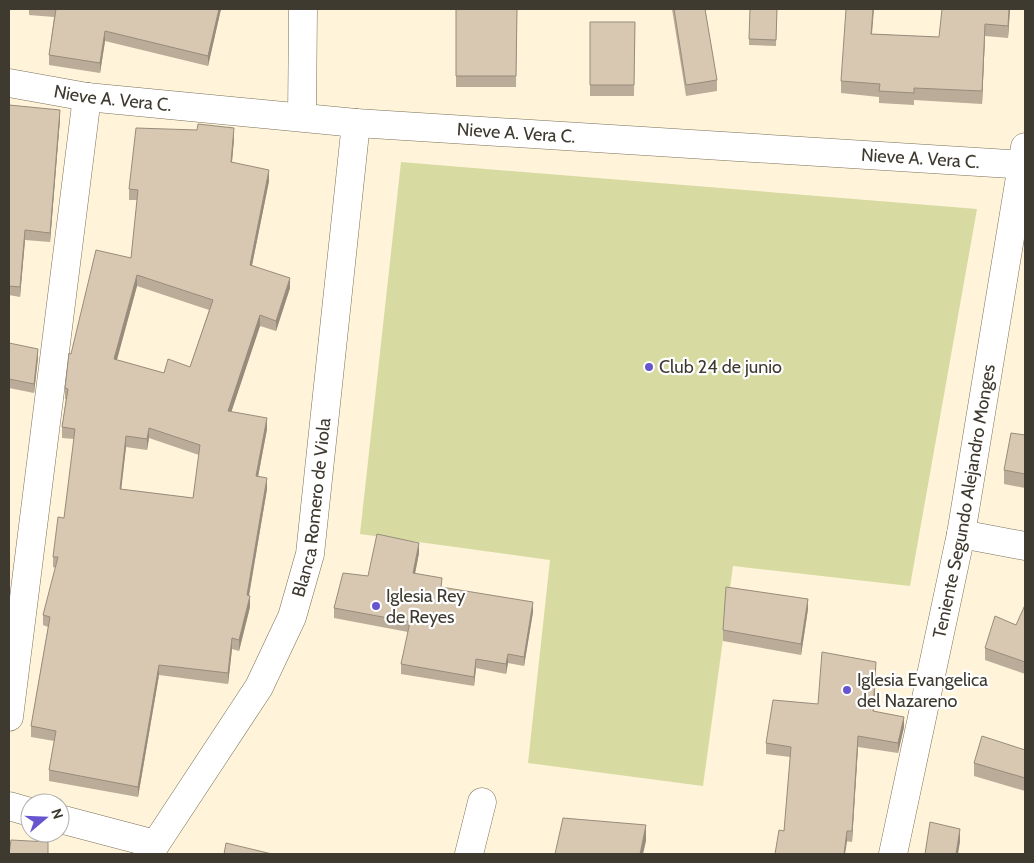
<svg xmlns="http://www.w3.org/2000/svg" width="1034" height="863" font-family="Cabin,sans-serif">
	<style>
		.pitch { fill: #d7dba2 }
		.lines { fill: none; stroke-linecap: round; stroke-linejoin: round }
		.minor-casing { stroke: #7a7058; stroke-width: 29 }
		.minor { stroke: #fff; stroke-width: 28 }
		.wall { fill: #baac98; fill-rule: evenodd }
		.shaded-wall { fill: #978c7c }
		.building { fill: #d8c8b1; stroke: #978c7c; fill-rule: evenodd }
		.poi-dot { fill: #6755cf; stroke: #fff; stroke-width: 2 }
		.labels { text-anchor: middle; stroke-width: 4.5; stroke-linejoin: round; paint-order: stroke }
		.street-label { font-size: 18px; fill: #3f3a30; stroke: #fff }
		.poi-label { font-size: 18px; fill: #3f3a30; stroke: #fff; text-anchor: start }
	</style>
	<rect width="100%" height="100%" fill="#fff3d9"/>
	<path class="pitch" d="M401 162 977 209 910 586 733 566 703 786 528 763 550 560 360 534Z"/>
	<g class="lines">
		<defs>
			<g id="minor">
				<path id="s1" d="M9 83 87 97 356 123 1025 165"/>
				<path d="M302 117 303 9"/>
				<path d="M961 534 1025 546"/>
				<path d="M9 717 87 97"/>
				<path d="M9 806 30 812"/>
				<path d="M60 819 155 844"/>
				<path id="s2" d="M149 854 259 687 292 617 310 554 356 123"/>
				<path d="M469 854 482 802"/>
				<path id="s3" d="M893 854 961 534 1025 147"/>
			</g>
		</defs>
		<use href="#minor" class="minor-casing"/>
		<use href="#minor" class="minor"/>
	</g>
	<g class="wall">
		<path d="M29 9H221L208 66 105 41 100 73 49 65V55L54 17 29 15Z"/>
		<path d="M456 9H517L516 87H456Z"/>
		<path d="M672 9H705L717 80V91L686 96Z"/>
		<path d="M777 9 776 46 749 45V39Z"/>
		<path d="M1010 9 1008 38 985 36 982 104 914 100V105L879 103V97L841 93V81L872 34 939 37Z"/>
		<path d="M590 22H635L634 96H590Z"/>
		<path d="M9 105 60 119 50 242 25 240 20 297 9 295Z"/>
		<path d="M234 139 232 162 269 181 252 265 290 288 276 331 260 326 231 412 267 429 258 477 267 489 249 596 250 607 239 651 232 649 228 684 159 675 138 797 49 781V770L54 741 31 737V726L48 627 43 625V615L56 568 53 567V557L64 518 74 439 62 438V427L66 399H65V388L71 354 131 258 137 200H129V189ZM137 286 209 310 190 367 164 373 117 360ZM149 438 199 455 193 498 121 489 126 447 147 450Z"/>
		<path d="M9 343 38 358 34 393 9 388Z"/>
		<path d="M1025 435V488L1004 484V470Z"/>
		<path d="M419 553 415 574 442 587 533 612 524 666 508 663 506 674 476 668 474 686 401 674V664L408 632 334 618V608L368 576Z"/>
		<path d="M1025 605V674L985 660V648L1016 625Z"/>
		<path d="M808 609 801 655 723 641V630Z"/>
		<path d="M876 673 874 711 904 727 898 753 858 747 852 842 784 831 790 757 766 754V743L818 704Z"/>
		<path d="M1025 748V791L974 776V763L1025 750Z"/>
	</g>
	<g class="shaded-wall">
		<path d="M219 9H221L208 66V56Z"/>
		<path d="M873 9H874L871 46V34Z"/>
		<path d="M1009 9H1010L1008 38V26Z"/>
		<path d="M985 24V36L982 104V91Z"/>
		<path d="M105 31V41L100 73V63Z"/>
		<path d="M60 110V119L50 242V233Z"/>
		<path d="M234 128V139L231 172V162Z"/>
		<path d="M269 170V181L250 275V265Z"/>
		<path d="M25 230V240L20 297V287Z"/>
		<path d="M137 275V286L114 370V359Z"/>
		<path d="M290 278V288L276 331V321Z"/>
		<path d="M260 315V326L228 422V411Z"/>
		<path d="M38 349V358L34 393V384Z"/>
		<path d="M267 418V429L256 487V476Z"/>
		<path d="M149 428V438L147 450V439Z"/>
		<path d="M126 436V447L120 500V489Z"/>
		<path d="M267 478V489L247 606V595Z"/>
		<path d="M419 543V553L413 583V573Z"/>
		<path d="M250 596V607L239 651V640Z"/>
		<path d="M808 599V609L801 655V644Z"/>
		<path d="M533 602V612L524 666V657Z"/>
		<path d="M232 638V649L228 684V673Z"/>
		<path d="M508 654V663L506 674V664Z"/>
		<path d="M476 659V668L474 686V677Z"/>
		<path d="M876 662V673L873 722V711Z"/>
		<path d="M159 665V675L138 797V787Z"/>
		<path d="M904 717V727L898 753V743Z"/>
		<path d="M858 736V747L852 842V831Z"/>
		<path d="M646 825V841L643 854H640Z"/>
		<path d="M960 829V842L958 854H956Z"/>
		<path d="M847 831V842L845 854H844Z"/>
	</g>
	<g class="building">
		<path d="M56 9H219L208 56 105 31 100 63 49 55Z"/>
		<path d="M456 9H517L516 76H456Z"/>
		<path d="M674 9H705L717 80 686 85Z"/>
		<path d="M750 9H777L776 40 749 39Z"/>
		<path d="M846 9H873L871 34 939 37 942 9H1009L1008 26 985 24 982 91 914 88V93L879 91 880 84 841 81Z"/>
		<path d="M590 22H635L634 85H590Z"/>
		<path d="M9 105 60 110 50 233 25 230 20 287 9 286Z"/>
		<path d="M198 124 234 128 231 162 269 170 250 265 290 278 276 321 260 315 228 411 267 418 256 476 267 478 247 595 250 596 239 640 232 638 228 673 159 665 138 787 49 770 56 731 31 726 50 617 43 615 58 557H53L58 517 64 518 75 429 62 427 68 389 65 388 69 353 71 354 96 250 131 258 138 190 129 189 136 128 197 130ZM137 275 213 300 190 367 168 359 164 373 114 359ZM149 428 200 445 193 498 120 489 126 436 147 439Z"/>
		<path d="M9 343 38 349 34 384 9 379Z"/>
		<path d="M1011 433 1025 435V474L1004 470Z"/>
		<path d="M377 534 419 543 413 573 442 578 441 587 533 602 524 657 508 654 506 664 476 659 474 677 401 664 410 622 334 608 343 573 368 576Z"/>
		<path d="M726 587 808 599 801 644 723 630Z"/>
		<path d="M1025 605V662L985 648 995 616 1016 625Z"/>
		<path d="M822 652 876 662 873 711 904 717 898 743 858 736 852 831H847L844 854H775L779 830 784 831 791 747 766 743 773 700 818 704Z"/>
		<path d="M982 736 1025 750V748V778L974 763Z"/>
		<path d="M563 818 646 825 640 854H555Z"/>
		<path d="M930 822 960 829 956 854H925Z"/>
		<path d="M11 840 48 842V854H9Z"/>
		<path d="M226 843 272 854H224Z"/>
	</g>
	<g class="poi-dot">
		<circle cx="649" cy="367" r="5"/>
		<circle cx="376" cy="606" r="5"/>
		<circle cx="847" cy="690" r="5"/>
	</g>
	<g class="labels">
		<g class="street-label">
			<text dy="6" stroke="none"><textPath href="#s1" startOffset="105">Nieve A. Vera C.</textPath></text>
			<text dy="6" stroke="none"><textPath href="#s1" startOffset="510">Nieve A. Vera C.</textPath></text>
			<text dy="6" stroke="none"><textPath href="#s1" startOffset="915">Nieve A. Vera C.</textPath></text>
			<text dy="6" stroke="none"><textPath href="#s3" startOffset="360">Teniente Segundo Alejandro Monges</textPath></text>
			<text dy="6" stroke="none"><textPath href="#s2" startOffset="389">Blanca Romero de Viola</textPath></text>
		</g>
		<g class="poi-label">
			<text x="659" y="373">Club 24 de junio</text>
			<text x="386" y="602">Iglesia Rey<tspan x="386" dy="21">de Reyes</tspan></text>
			<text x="857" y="686">Iglesia Evangelica<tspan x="857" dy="21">del Nazareno</tspan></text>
		</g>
	</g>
	<rect width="1034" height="863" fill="none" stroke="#3f3a30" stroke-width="20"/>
	<g transform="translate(45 818) rotate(71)"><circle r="24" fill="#ffffff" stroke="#b2b0ac"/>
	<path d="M0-4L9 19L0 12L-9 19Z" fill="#6755cf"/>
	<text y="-8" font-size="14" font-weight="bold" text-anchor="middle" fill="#3f3a30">N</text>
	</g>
</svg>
